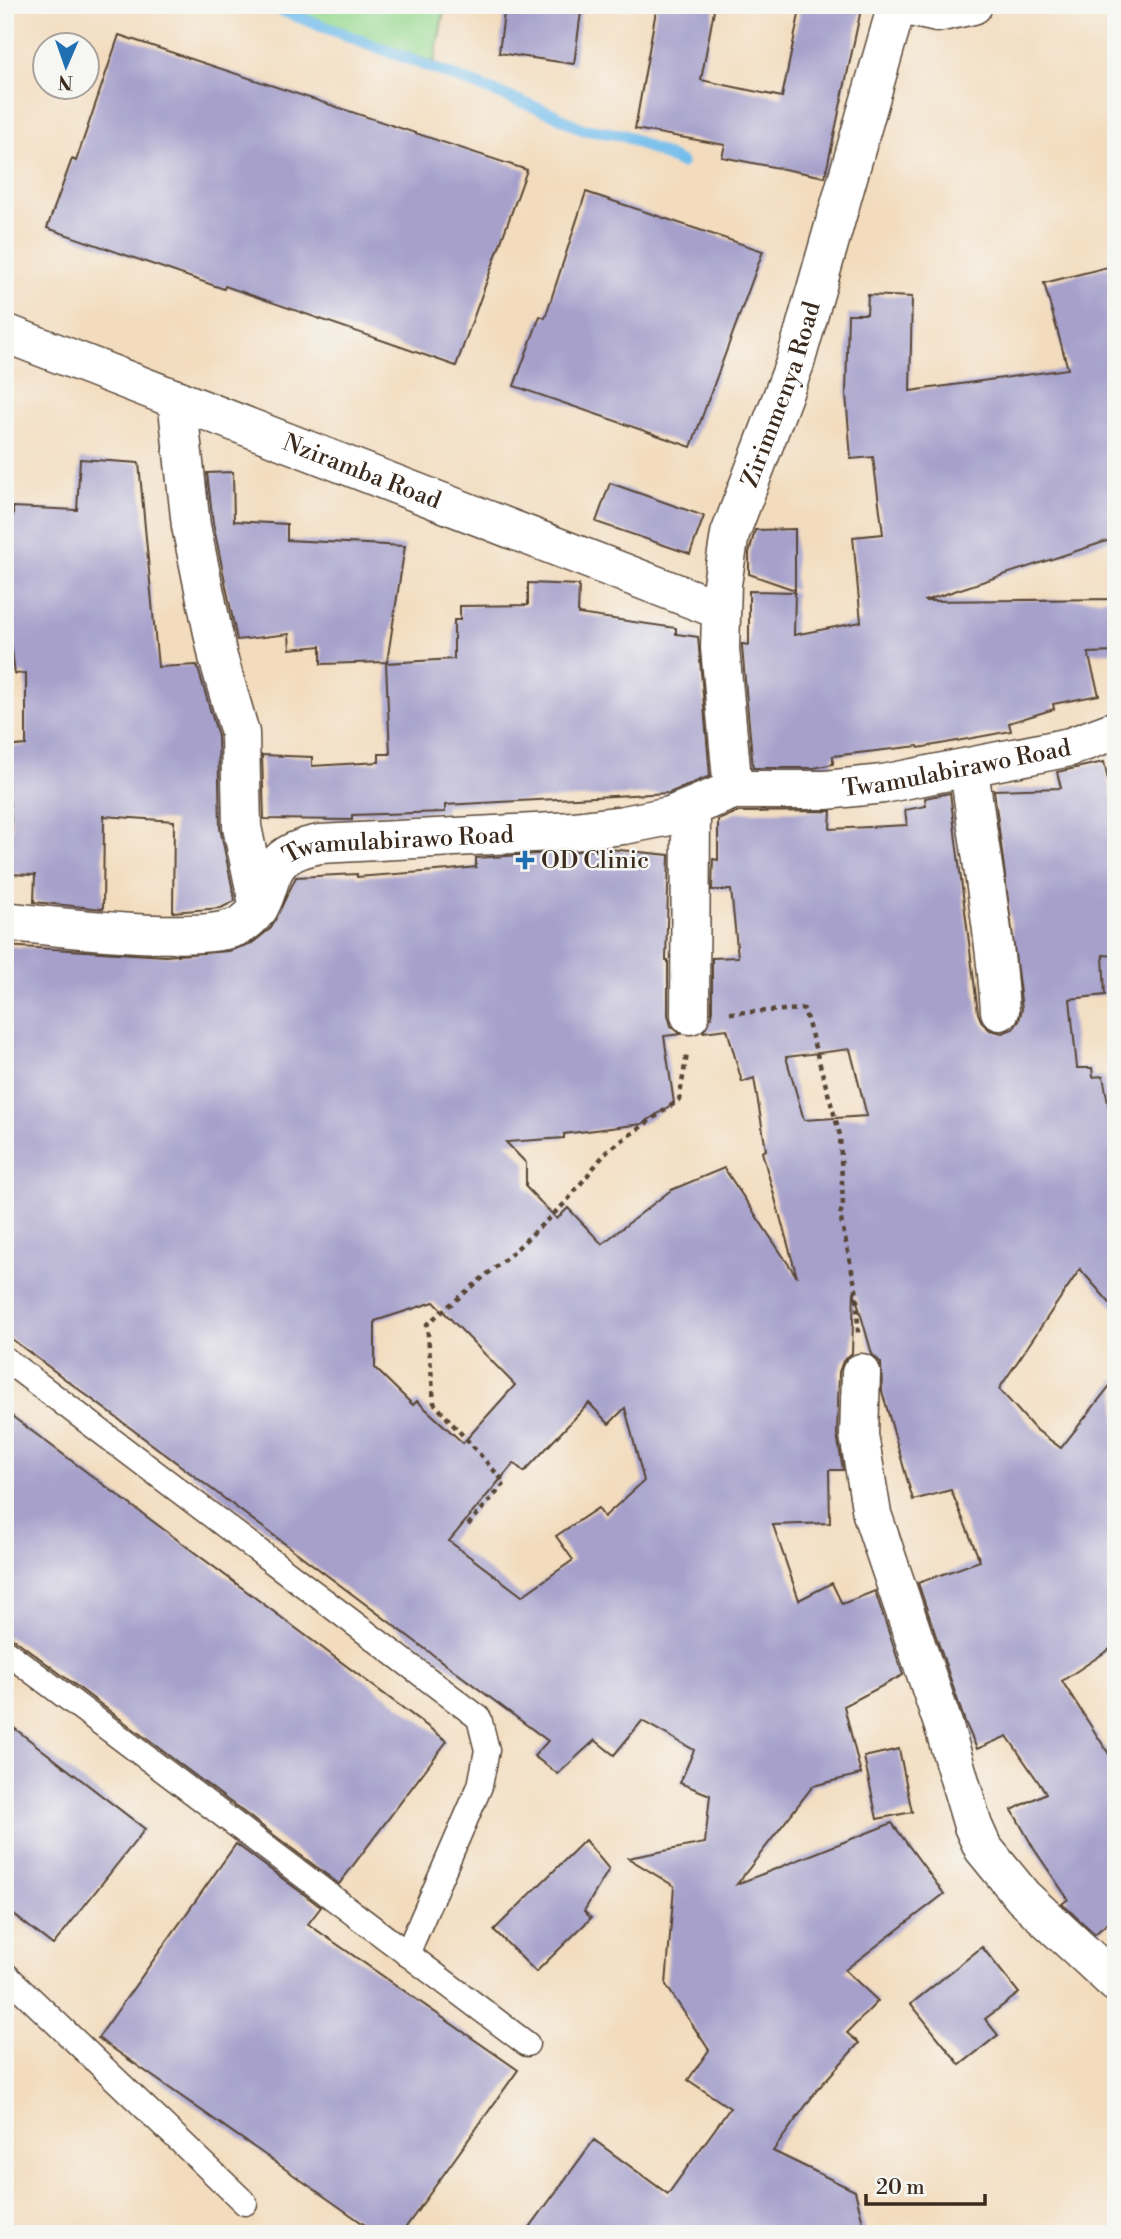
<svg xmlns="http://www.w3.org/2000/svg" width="1121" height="2239" font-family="'Libre Bodoni',serif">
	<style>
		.green { fill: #97d990; stroke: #698257; stroke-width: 2 }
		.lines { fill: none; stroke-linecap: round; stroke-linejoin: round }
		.stream { stroke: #73bdec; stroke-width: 12 }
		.building { fill: #a6a0cb; fill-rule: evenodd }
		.service-casing { stroke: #574536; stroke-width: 27 }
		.minor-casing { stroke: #574536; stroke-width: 41 }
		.path { stroke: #574536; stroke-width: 4.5; stroke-dasharray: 5 5; stroke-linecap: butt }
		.service { stroke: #fff; stroke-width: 24 }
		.minor { stroke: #fff; stroke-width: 38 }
		.poi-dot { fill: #1f6fb2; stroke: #f6f6f2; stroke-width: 2.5 }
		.labels { text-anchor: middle; stroke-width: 5; stroke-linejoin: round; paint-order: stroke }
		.street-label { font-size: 24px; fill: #3b2a1e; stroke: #f6f6f2 }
		.poi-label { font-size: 24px; fill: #3b2a1e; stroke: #f6f6f2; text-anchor: start }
	</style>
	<rect width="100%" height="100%" fill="#f6f6f2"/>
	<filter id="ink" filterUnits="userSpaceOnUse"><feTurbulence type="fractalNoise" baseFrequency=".0143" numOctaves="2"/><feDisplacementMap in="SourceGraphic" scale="14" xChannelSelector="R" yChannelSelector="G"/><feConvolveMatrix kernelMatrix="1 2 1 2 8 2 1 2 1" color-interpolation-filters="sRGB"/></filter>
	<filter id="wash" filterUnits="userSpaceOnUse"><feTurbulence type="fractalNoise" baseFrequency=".00686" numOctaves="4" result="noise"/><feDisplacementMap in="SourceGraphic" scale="28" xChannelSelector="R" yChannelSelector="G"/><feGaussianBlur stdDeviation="1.57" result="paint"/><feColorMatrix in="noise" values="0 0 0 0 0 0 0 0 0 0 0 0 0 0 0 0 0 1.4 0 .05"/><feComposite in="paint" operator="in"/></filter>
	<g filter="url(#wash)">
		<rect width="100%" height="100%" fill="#f3dcbd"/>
		<path class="green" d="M278 5H445L434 63Z"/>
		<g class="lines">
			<path class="stream" d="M267 5 553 114 582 129 623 135 681 163"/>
		</g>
		<g id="blocks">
			<g class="building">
				<path d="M505 5H582L574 64 499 53Z"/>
				<path d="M657 5H715L701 80 782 97 801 5H862L825 177 722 157 725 145 635 129Z"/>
				<path d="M119 35 527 170 456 366 225 286 224 289 47 228 72 159 76 161Z"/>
				<path d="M586 192 763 251 691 447 514 386 540 316 545 318Z"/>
				<path d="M1116 265V538L924 601 1116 599V652L1088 653 1099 695 1053 704 1054 709 1009 723 1011 731 919 748 918 746 833 756V764L814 768H753L742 647V644L749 645V591L795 592 794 635 861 622 853 537 883 534 873 457 851 459 846 394 848 314H867L868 295 912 297 910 391 1068 369 1044 283Z"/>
				<path d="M80 459 139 463 158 667 197 665 218 736 220 828 235 901 221 908 173 912 174 821 104 816 103 909 34 902 35 875 5 874V831H12L5 747 26 745V673L15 674 9 625H5V516H13V507L77 510Z"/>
				<path d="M233 472 234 521 287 524V540L405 546 387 662 321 664V646L290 649 289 634 237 640 213 523 207 473Z"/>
				<path d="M610 483 704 516 690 554 596 522Z"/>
				<path d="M795 529V590L749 574V553L755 530Z"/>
				<path d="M528 583 579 585 578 614 676 628V634L698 637 710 776 669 793 445 805V812L352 815V820L264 819 262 755 312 757V766L379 762V754H390L386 663 454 659V620H460V606L528 605Z"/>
				<path d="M1104 762 1116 816V956L1103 955 1105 995 1070 999 1077 1068H1092L1093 1077 1103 1076 1116 1147V1310L1080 1269 999 1389 1034 1428 1061 1448 1116 1378V1645L1062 1681 1116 1765V1916L1095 1934 1062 1904 1068 1899 1034 1849 1012 1810 1046 1793 1007 1736 977 1749 965 1722 918 1583 980 1561 951 1490 913 1500 882 1391 881 1363 872 1354 854 1291 852 1353 843 1361 839 1372 837 1434 843 1470H829L830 1523 773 1525 799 1600 832 1583 842 1604 875 1591 903 1675 844 1706 861 1774 813 1786 737 1884 892 1823 944 1894 845 1970 878 2001 847 2033 859 2043 817 2090 773 2151 855 2191 866 2234H525L594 2140 668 2194 730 2108 688 2080 709 2050 666 1985 674 1886 628 1858 705 1843 710 1795 680 1783 694 1750 642 1721 614 1755 595 1740 558 1774 534 1756 548 1741 5 1334V946L165 956 229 951 252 943 271 928 296 877 357 874V877L449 870 476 867V858L609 849 669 855 666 960H668V1015L671 1026 681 1034 664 1036 674 1103 642 1124 564 1134V1138L506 1142 526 1163V1187L557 1219 568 1208 602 1244 671 1190 724 1168 797 1277 762 1152 766 1150 754 1078 742 1082 727 1029 703 1032 712 1015V958L738 957 731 890H712L713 859 718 860V820L737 812 831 811 830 829 907 825 905 810 926 806 925 798 950 793 978 1013 982 1023 990 1030 1002 1033 1013 1029 1019 1021 1022 1009 994 790 1061 788 1057 772ZM850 1049 867 1116 804 1120 786 1057ZM434 1302 515 1385 463 1443 417 1401 413 1405 375 1368V1321ZM589 1403 609 1424 625 1408 644 1481 604 1517 598 1508 556 1536 573 1560 522 1596 449 1541 514 1463 524 1472Z"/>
				<path d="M5 1411 447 1741 339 1884 14 1639 5 1636Z"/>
				<path d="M5 1721 145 1829 53 1945 5 1908Z"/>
				<path d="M899 1749 912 1812 877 1819 864 1757Z"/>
				<path d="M585 1840 609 1869 584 1911 591 1918 536 1972 494 1930Z"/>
				<path d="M236 1844 321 1907 308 1924 518 2070 401 2234H378L98 2038Z"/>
				<path d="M982 1947 1019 1993 985 2019 998 2035 960 2065 911 2004Z"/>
			</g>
		</g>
	</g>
	<g filter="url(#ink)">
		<use href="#blocks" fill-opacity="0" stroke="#574536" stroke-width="2"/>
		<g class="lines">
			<defs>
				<g id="service">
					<path d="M5 1359 479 1718 487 1750 480 1786 407 1954"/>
					<path d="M5 1651 527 2044"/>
					<path d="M5 1974 245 2203"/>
				</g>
				<g id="minor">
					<path d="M901 5 937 13 973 5"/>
					<path id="s1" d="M5 333 720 610"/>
					<path d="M177 399 191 526 218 657 240 733 242 827 259 908"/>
					<path d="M969 768C979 848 995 931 1000 1011"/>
					<path id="s2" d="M733 790 720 648 722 584 730 534 795 363 897 5"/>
					<path id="s3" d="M5 921C50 926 212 946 244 923 284 894 250 857 320 844L573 831 624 825 670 816 733 790H826L883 784 1070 747 1116 730"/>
					<path d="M690 1015 691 808"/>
					<path d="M861 1373 859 1435 872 1514 944 1727 973 1826 983 1848 1023 1897 1116 1983"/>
				</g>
			</defs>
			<use href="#service" class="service-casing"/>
			<use href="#minor" class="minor-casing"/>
			<g class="path">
				<path d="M730 1013 804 1009 840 1135 843 1205 840 1215 857 1294 858 1335"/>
				<path d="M468 1525 505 1483 434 1403 427 1324 509 1256 566 1202 607 1151 679 1100 687 1054"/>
			</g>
			<use href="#service" class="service"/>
			<use href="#minor" class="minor"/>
		</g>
	</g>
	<path class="poi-dot" d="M521.5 849.5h7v7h7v7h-7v7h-7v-7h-7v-7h7z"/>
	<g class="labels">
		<g class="street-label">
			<text dy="8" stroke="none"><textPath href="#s2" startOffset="406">Zirimmenya Road</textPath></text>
			<text dy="8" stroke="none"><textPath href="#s1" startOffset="383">Nziramba Road</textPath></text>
			<text dy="8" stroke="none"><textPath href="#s3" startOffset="1003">Twamulabirawo Road</textPath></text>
			<text dy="8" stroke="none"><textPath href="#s3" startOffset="436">Twamulabirawo Road</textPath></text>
		</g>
		<g class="poi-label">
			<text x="541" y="868">OD Clinic</text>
		</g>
	</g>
	<rect width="1121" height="2239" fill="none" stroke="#f6f6f2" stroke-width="28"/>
	<g transform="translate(66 66) rotate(182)"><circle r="33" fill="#f6f6f2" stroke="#aba49d" stroke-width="2"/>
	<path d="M0-5L12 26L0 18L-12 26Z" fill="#1f6fb2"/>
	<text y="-10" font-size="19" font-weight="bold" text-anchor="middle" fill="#3b2a1e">N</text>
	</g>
	<path d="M866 2194v10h119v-10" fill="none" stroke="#3b2a1e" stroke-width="3.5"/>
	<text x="876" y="2194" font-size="21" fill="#3b2a1e" stroke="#f6f6f2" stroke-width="5" paint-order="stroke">20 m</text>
</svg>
